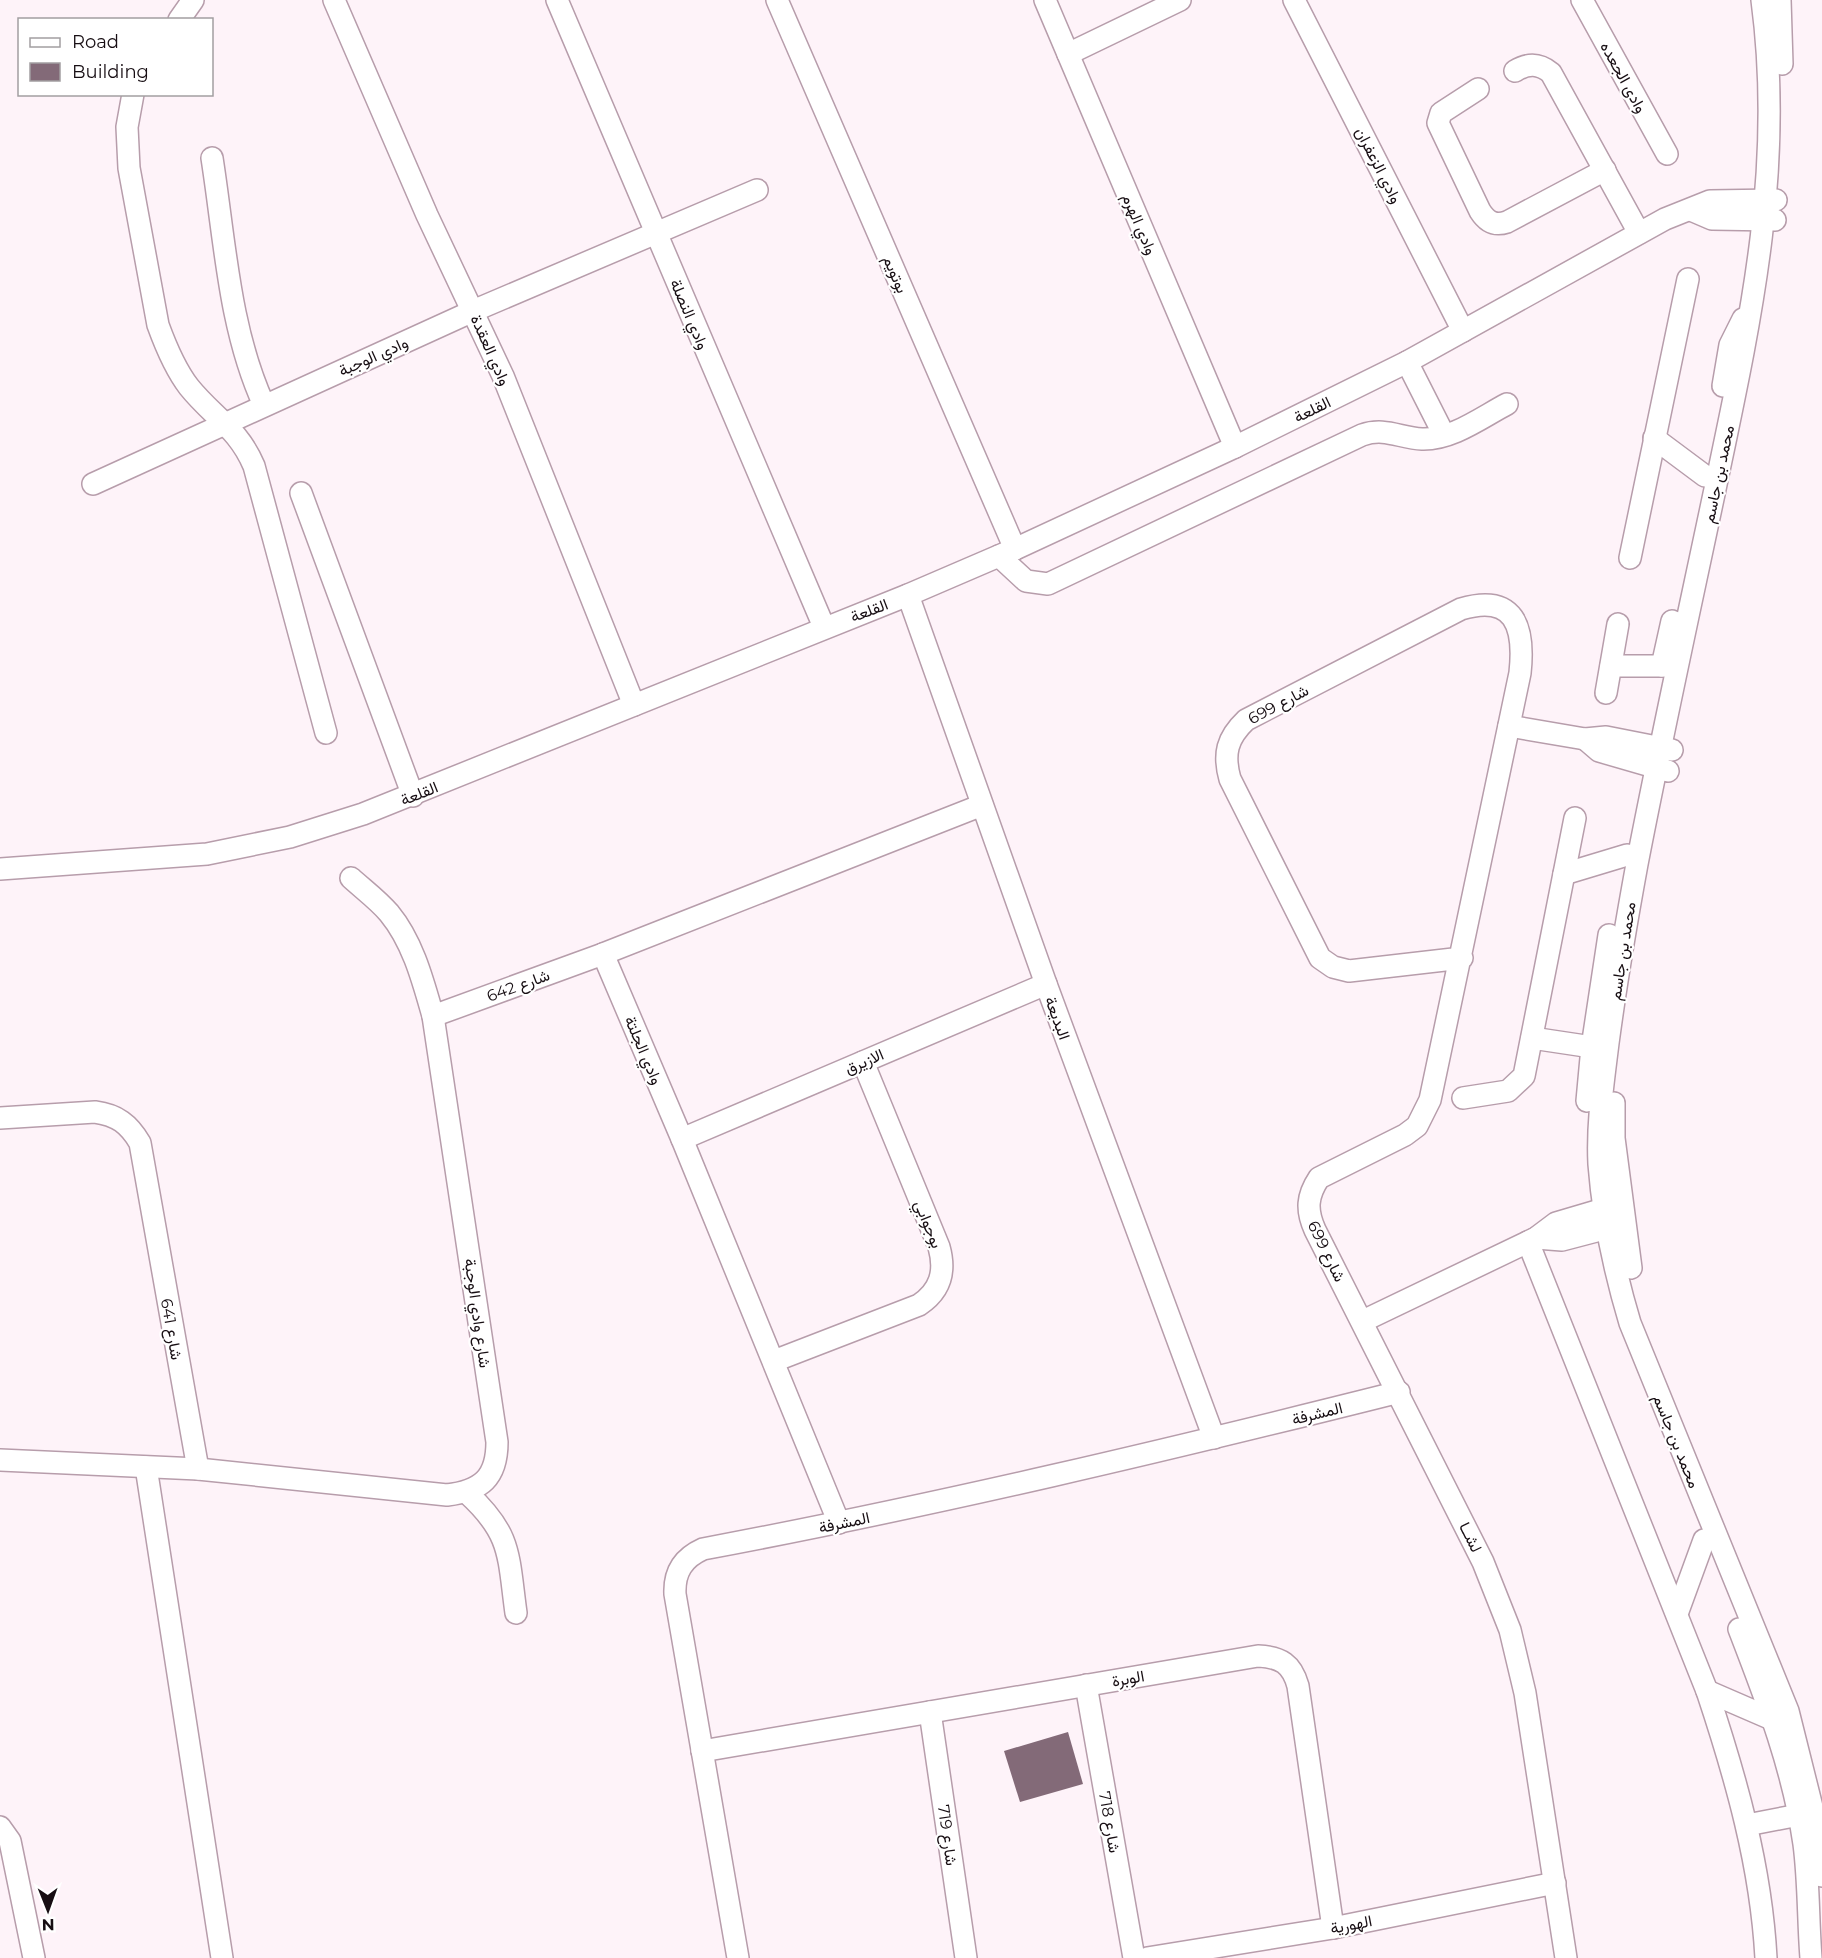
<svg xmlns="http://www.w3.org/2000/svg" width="1822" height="1958" font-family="Montserrat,Vazirmatn,sans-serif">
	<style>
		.building { fill: #836a78 }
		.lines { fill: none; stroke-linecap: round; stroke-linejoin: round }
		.minor-casing { stroke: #b79dab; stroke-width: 24 }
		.minor { stroke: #fff; stroke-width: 21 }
		.labels { text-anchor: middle; stroke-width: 4.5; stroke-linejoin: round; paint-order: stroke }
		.street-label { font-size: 16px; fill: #170e13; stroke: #fff }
	</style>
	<rect width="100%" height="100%" fill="#fef3f9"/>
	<path class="building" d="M1068 1732 1083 1784 1020 1802 1004 1751Z"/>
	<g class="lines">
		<defs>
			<g id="minor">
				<path d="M334 0 427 215 503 376 634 705"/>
				<path d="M557 0 824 627"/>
				<path d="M777 0 1015 549"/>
				<path d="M1045 0 1235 447"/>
				<path d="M1294 0 1463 331"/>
				<path d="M1582 0 1667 154"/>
				<path d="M1762 0C1785 172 1749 327 1714 494 1688 617 1661 740 1637 864 1626 924 1616 983 1608 1043 1603 1084 1597 1124 1599 1164 1603 1217 1615 1273 1630 1323L1788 1711 1815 1819 1822 1876"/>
				<path d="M1780 0 1782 64"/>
				<path d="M179 20 193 0"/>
				<path d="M1068 54 1180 0"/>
				<path d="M1515 71C1528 63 1539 63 1551 73L1639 233"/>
				<path d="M1478 89 1441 113 1438 123 1480 211C1487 222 1495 226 1507 222L1605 170"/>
				<path d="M133 94 127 127 129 168 158 325C166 347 175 369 189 387 213 417 238 428 254 466L326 733"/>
				<path d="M212 158C225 241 229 329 264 405"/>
				<path d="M1691 210 1712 219 1775 220"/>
				<path d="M1407 362 1444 435"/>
				<path d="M1723 386 1730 345 1743 319"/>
				<path d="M1654 438 1705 476"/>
				<path d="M93 484 473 311 757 190"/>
				<path d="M301 493 413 796"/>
				<path d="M999 556 1026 581 1048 584 1362 435C1385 427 1400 438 1422 439 1452 440 1482 417 1507 404"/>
				<path d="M1630 558 1688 279"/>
				<path d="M908 595 1046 984 1214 1438"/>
				<path d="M1611 666H1676"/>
				<path d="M1662 666 1672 621"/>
				<path d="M1606 693 1618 624"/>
				<path d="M1509 726 1585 739 1606 737 1672 750"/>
				<path d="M1585 739 1599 751 1668 771"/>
				<path d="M0 869 207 854 290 837 363 814 908 595 1015 549 1235 447 1407 362 1665 219 1710 201 1776 200"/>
				<path d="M1564 874 1627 855"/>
				<path d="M603 954 682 1139 839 1523"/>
				<path d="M1462 958 1349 971 1333 967 1320 958 1230 779C1223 754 1227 738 1246 720L1461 609C1515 593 1525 627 1520 673L1430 1100 1417 1126 1405 1135 1319 1178C1307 1196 1306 1210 1315 1230L1483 1562 1510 1630 1525 1693 1566 1958"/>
				<path d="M433 1016 603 954 982 805"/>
				<path d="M1532 1038 1592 1047"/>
				<path d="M1463 1098 1508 1091 1524 1076 1575 818"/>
				<path d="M1587 1101 1592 1047 1609 935"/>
				<path d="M1614 1103V1138L1631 1268"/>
				<path d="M0 1118 95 1112C117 1115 129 1124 140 1143L198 1469"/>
				<path d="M682 1139 1046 984"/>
				<path d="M1536 1238 1562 1240 1623 1224"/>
				<path d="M1528 1242 1707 1691C1736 1778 1761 1866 1766 1958"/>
				<path d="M1363 1321 1536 1238 1556 1223 1617 1205"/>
				<path d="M774 1361 919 1305C940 1291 946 1272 939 1247L863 1062"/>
				<path d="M0 1460 198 1469 447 1495C481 1491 497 1478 497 1442L433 1016C423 981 413 942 389 913 378 900 363 889 351 878"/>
				<path d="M146 1467 222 1958"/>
				<path d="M467 1493C512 1534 508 1555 516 1613"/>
				<path d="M1677 1614 1704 1540"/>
				<path d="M1739 1629C1766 1699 1793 1768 1804 1844 1809 1882 1808 1920 1811 1958"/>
				<path d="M1086 1685 1134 1958"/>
				<path d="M1707 1691 1774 1720"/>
				<path d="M930 1712 966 1958"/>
				<path d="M702 1751 1258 1656C1281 1657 1292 1664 1298 1686L1333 1928"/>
				<path d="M1747 1825 1799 1815"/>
				<path d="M0 1827 10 1841 34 1958"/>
				<path d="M738 1958 675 1594C674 1572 683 1558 703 1549 937 1505 1168 1450 1399 1392"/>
				<path d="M1147 1958 1333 1928 1555 1883"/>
			</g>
		</defs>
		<use href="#minor" class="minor-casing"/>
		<use href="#minor" class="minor"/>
	</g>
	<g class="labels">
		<g class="street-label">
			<text transform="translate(1624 77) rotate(61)" y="6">وادى الجعده</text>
			<text transform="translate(1379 165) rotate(63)" y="6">وادي الزعفران</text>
			<text transform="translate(1140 224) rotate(67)" y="6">وادي الهرم</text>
			<text transform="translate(896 274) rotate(67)" y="6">بوتويم</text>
			<text transform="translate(690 314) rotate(67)" y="6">وادي النصلة</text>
			<text transform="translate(491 350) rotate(66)" y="6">وادي العقدة</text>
			<text transform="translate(373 356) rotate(-24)" y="6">وادي الوجبة</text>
			<text transform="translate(1312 409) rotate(-26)" y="6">القلعة</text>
			<text transform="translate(1718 474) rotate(-78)" y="6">محمد بن جاسم</text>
			<text transform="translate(869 610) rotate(-21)" y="6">القلعة</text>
			<text transform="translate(1278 704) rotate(-28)" y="6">شارع 699</text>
			<text transform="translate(419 793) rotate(-22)" y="6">القلعة</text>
			<text transform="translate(1622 951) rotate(-81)" y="6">محمد بن جاسم</text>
			<text transform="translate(518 985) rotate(-20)" y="6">شارع 642</text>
			<text transform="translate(1058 1018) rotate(70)" y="6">البديعة</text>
			<text transform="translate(644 1050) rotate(67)" y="6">وادي الجلتة</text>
			<text transform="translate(864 1061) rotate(-23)" y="6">الازيرق</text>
			<text transform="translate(929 1224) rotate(68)" y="6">بوجوابي</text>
			<text transform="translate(1327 1251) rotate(64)" y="6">شارع 699</text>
			<text transform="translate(478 1313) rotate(82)" y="6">شارع وادي الوجبة</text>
			<text transform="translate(172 1329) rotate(80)" y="6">شارع 641</text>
			<text transform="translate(1317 1413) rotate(-14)" y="6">المشرفة</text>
			<text transform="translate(1677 1441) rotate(68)" y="6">محمد بن جاسم</text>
			<text transform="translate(844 1522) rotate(-12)" y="6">المشرفة</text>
			<text transform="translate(1471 1537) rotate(64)" y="6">لشــا</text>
			<text transform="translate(1128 1678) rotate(-10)" y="6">الوبرة</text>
			<text transform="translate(1110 1822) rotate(80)" y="6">شارع 718</text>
			<text transform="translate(948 1835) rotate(82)" y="6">شارع 719</text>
			<text transform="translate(1351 1924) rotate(-11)" y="6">الهورية</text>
		</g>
	</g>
	<rect x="18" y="18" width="195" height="78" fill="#ffffff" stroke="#a29fa1" stroke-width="1.5"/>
	<rect x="30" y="38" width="30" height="9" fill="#ffffff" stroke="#a29fa1" stroke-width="1.5"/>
	<text x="72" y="48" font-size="18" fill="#170e13">Road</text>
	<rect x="30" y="63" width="30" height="18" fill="#836a78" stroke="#a29fa1" stroke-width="1.5"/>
	<text x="72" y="78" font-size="18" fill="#170e13">Building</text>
	<g transform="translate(48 1910) rotate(179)" stroke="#ffffff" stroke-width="4.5" paint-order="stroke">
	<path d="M0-4.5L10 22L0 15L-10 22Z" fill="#170e13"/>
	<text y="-9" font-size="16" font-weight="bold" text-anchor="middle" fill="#170e13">N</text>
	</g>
</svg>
